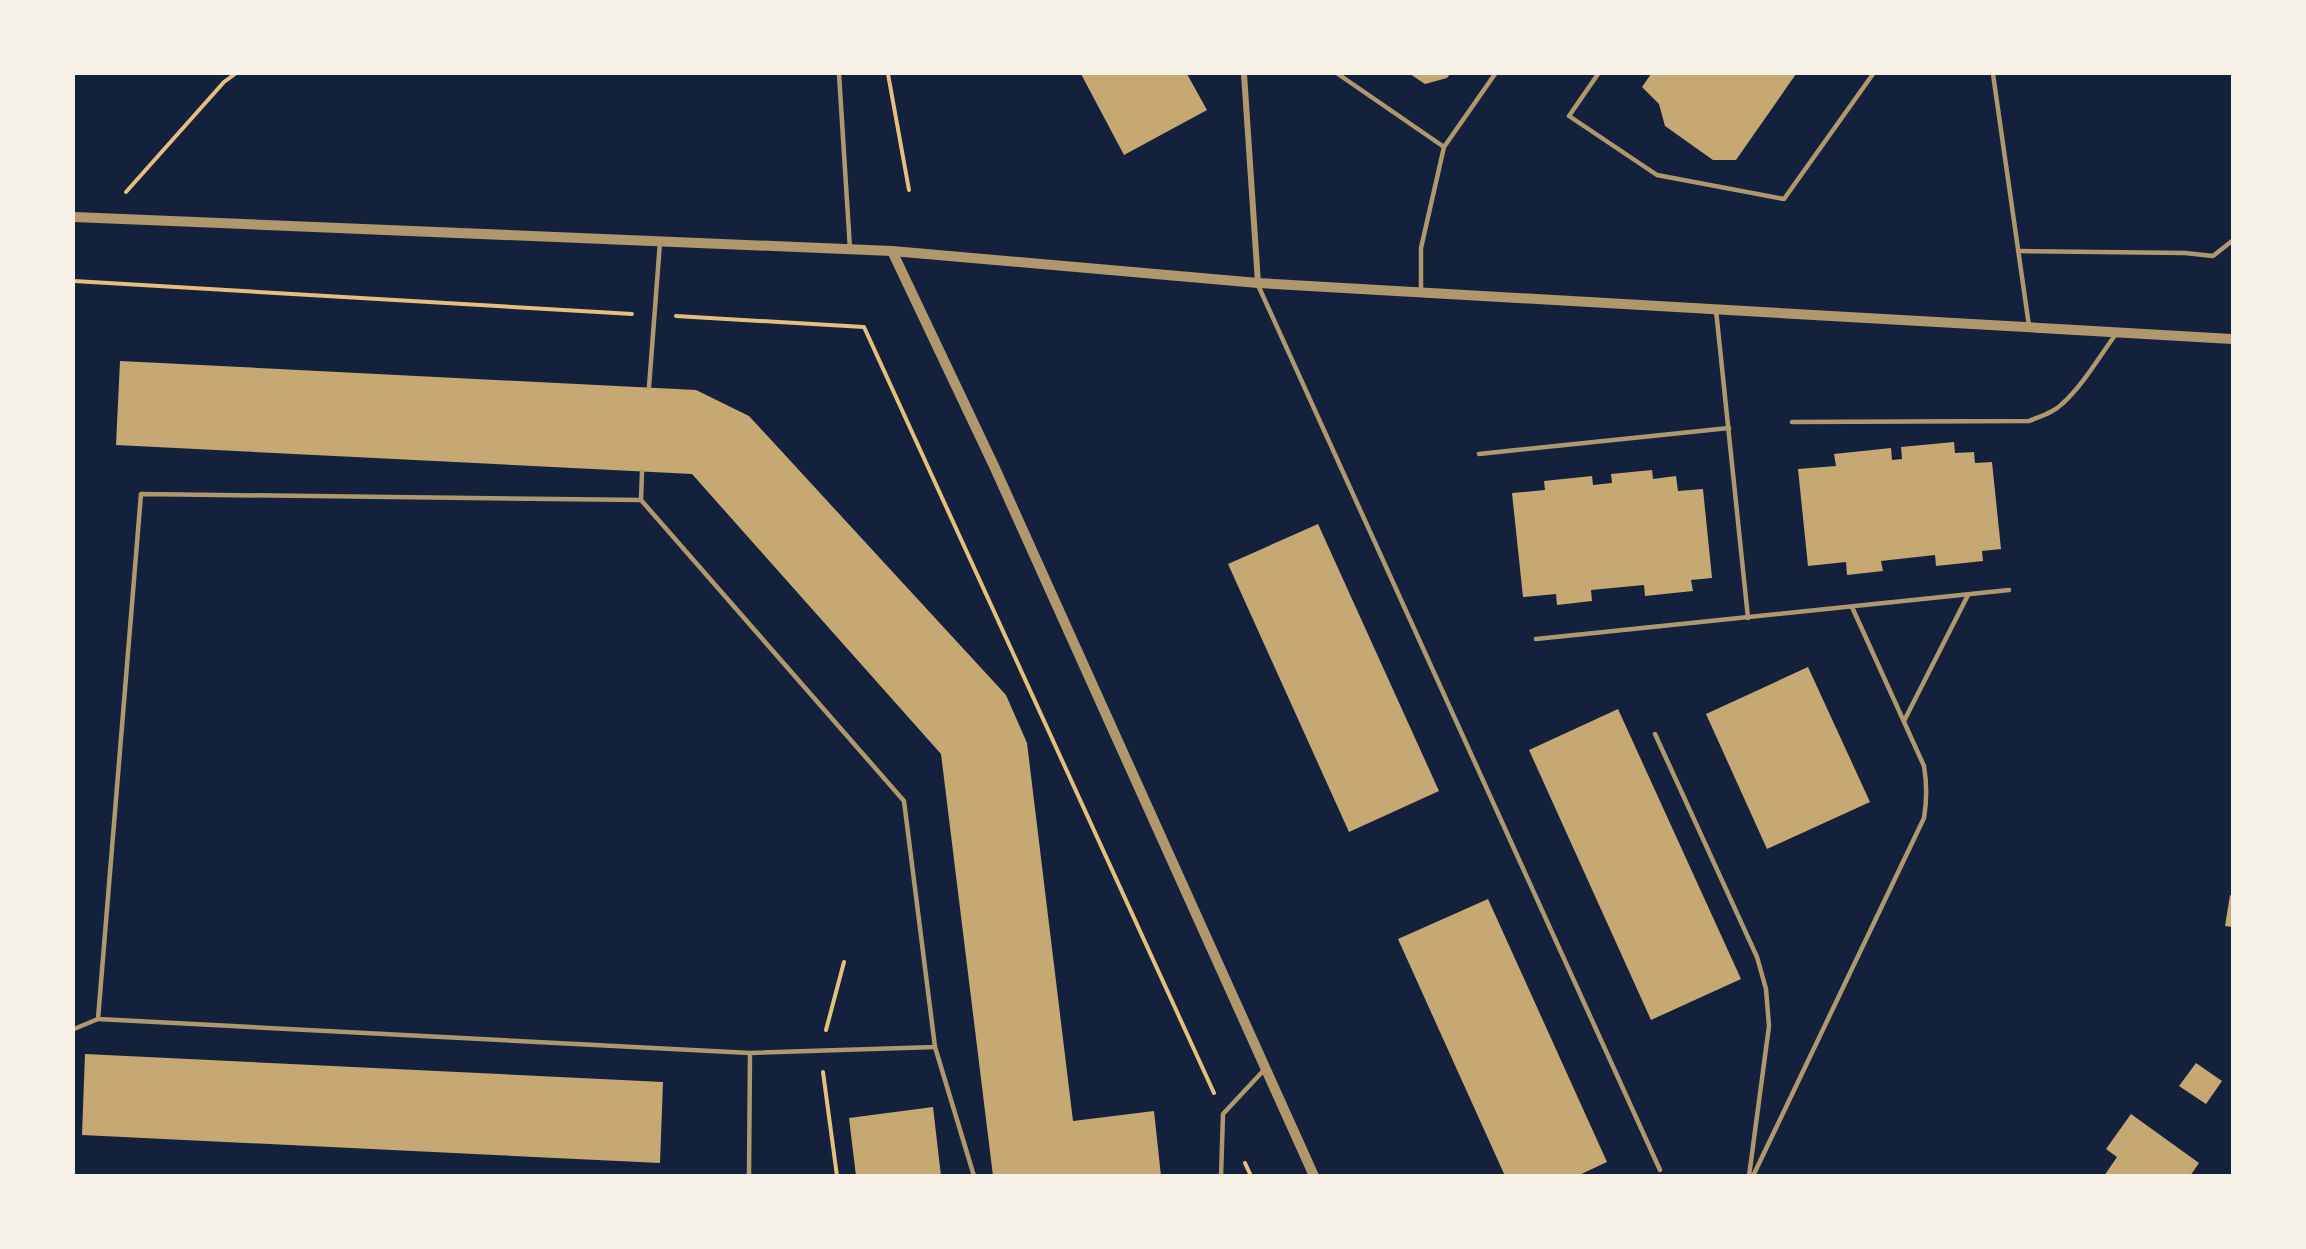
<svg xmlns="http://www.w3.org/2000/svg" width="2306" height="1249" font-family="'Fira Sans Condensed',sans-serif">
	<style>
		.building { fill: #c6a872 }
		.lines { fill: none; stroke-linecap: round; stroke-linejoin: round }
		.path { stroke: #e5c07b; stroke-width: 4 }
		.service { stroke: #b1986c; stroke-width: 4.5 }
		.minor { stroke: #b1986c; stroke-width: 6 }
		.tertiary { stroke: #b1986c; stroke-width: 10 }
	</style>
	<rect width="100%" height="100%" fill="#14213d"/>
	<g class="building">
		<path d="M1081 74H1187L1207 110 1124 155Z"/>
		<path d="M1410 74H1450L1447 78 1425 84Z"/>
		<path d="M1651 74H1796L1736 160H1713L1665 126 1659 104 1642 87Z"/>
		<path d="M120 361 696 390 749 416 1006 695 1027 743 1073 1121 1154 1111 1161 1176H993L941 754 692 474 116 445Z"/>
		<path d="M1954 442 1955 453 1974 452 1975 463 1992 462 2001 549 1982 551 1983 561 1936 566 1935 555 1881 561 1883 571 1847 575 1846 562 1808 566 1798 469 1836 466 1834 454 1891 448 1892 460 1902 459 1901 447Z"/>
		<path d="M1652 470 1653 479 1676 476 1678 491 1703 489 1712 578 1691 580 1693 591 1645 596 1644 585 1591 590 1592 601 1557 605 1556 594 1523 597 1512 493 1545 490 1544 481 1592 476 1593 485 1612 483 1611 474Z"/>
		<path d="M1318 524 1439 791 1349 832 1228 564Z"/>
		<path d="M1808 667 1870 802 1767 849 1706 714Z"/>
		<path d="M1618 709 1741 979 1651 1020 1529 750Z"/>
		<path d="M2230 895H2232V927L2225 926Z"/>
		<path d="M1488 899 1607 1162 1577 1176H1505L1398 939Z"/>
		<path d="M85 1054 663 1082 660 1163 82 1135Z"/>
		<path d="M2196 1063 2222 1081 2206 1104 2179 1086Z"/>
		<path d="M933 1107 941 1176H856L849 1118Z"/>
		<path d="M2131 1114 2199 1163 2190 1176H2104L2117 1157 2106 1149Z"/>
	</g>
	<g class="lines">
		<g class="path">
			<path d="M888 74 909 190"/>
			<path d="M126 192 224 82 235 74"/>
			<path d="M74 281 632 314"/>
			<path d="M676 316 864 327 1214 1093"/>
			<path d="M826 1030 844 962"/>
			<path d="M823 1072 837 1176"/>
			<path d="M1245 1163 1251 1176"/>
		</g>
		<g class="service">
			<path d="M839 74 850 249"/>
			<path d="M1338 74 1444 147"/>
			<path d="M1598 74 1569 116 1657 175 1784 199 1873 74"/>
			<path d="M1993 74 2029 326"/>
			<path d="M2018 251 2185 253 2213 256 2232 241"/>
			<path d="M1258 285 1660 1170"/>
			<path d="M1421 293V248L1444 147 1495 74"/>
			<path d="M1716 310 1748 618"/>
			<path d="M649 387 660 242"/>
			<path d="M1792 422 2029 421C2041 416 2053 413 2062 404 2083 385 2099 357 2116 334"/>
			<path d="M1479 454 1729 428"/>
			<path d="M642 472 641 500 904 801 935 1047 750 1053 749 1176"/>
			<path d="M641 500 141 494 98 1019 750 1053"/>
			<path d="M1536 639 2009 590"/>
			<path d="M1904 721 1968 595"/>
			<path d="M1655 734 1757 957 1766 989 1769 1026 1749 1176"/>
			<path d="M74 1029 98 1019"/>
			<path d="M935 1047 974 1176"/>
			<path d="M1221 1176 1223 1114 1264 1070"/>
			<path d="M1753 1176 1924 818C1927 800 1927 784 1924 766L1852 607"/>
		</g>
		<path class="minor" d="M1244 74 1258 283"/>
		<g class="tertiary">
			<path d="M74 217 892 251 994 466 1314 1176"/>
			<path d="M892 251 1258 283 2232 339"/>
		</g>
	</g>
	<rect width="2306" height="1249" fill="none" stroke="#f6f1e7" stroke-width="150"/>
</svg>
